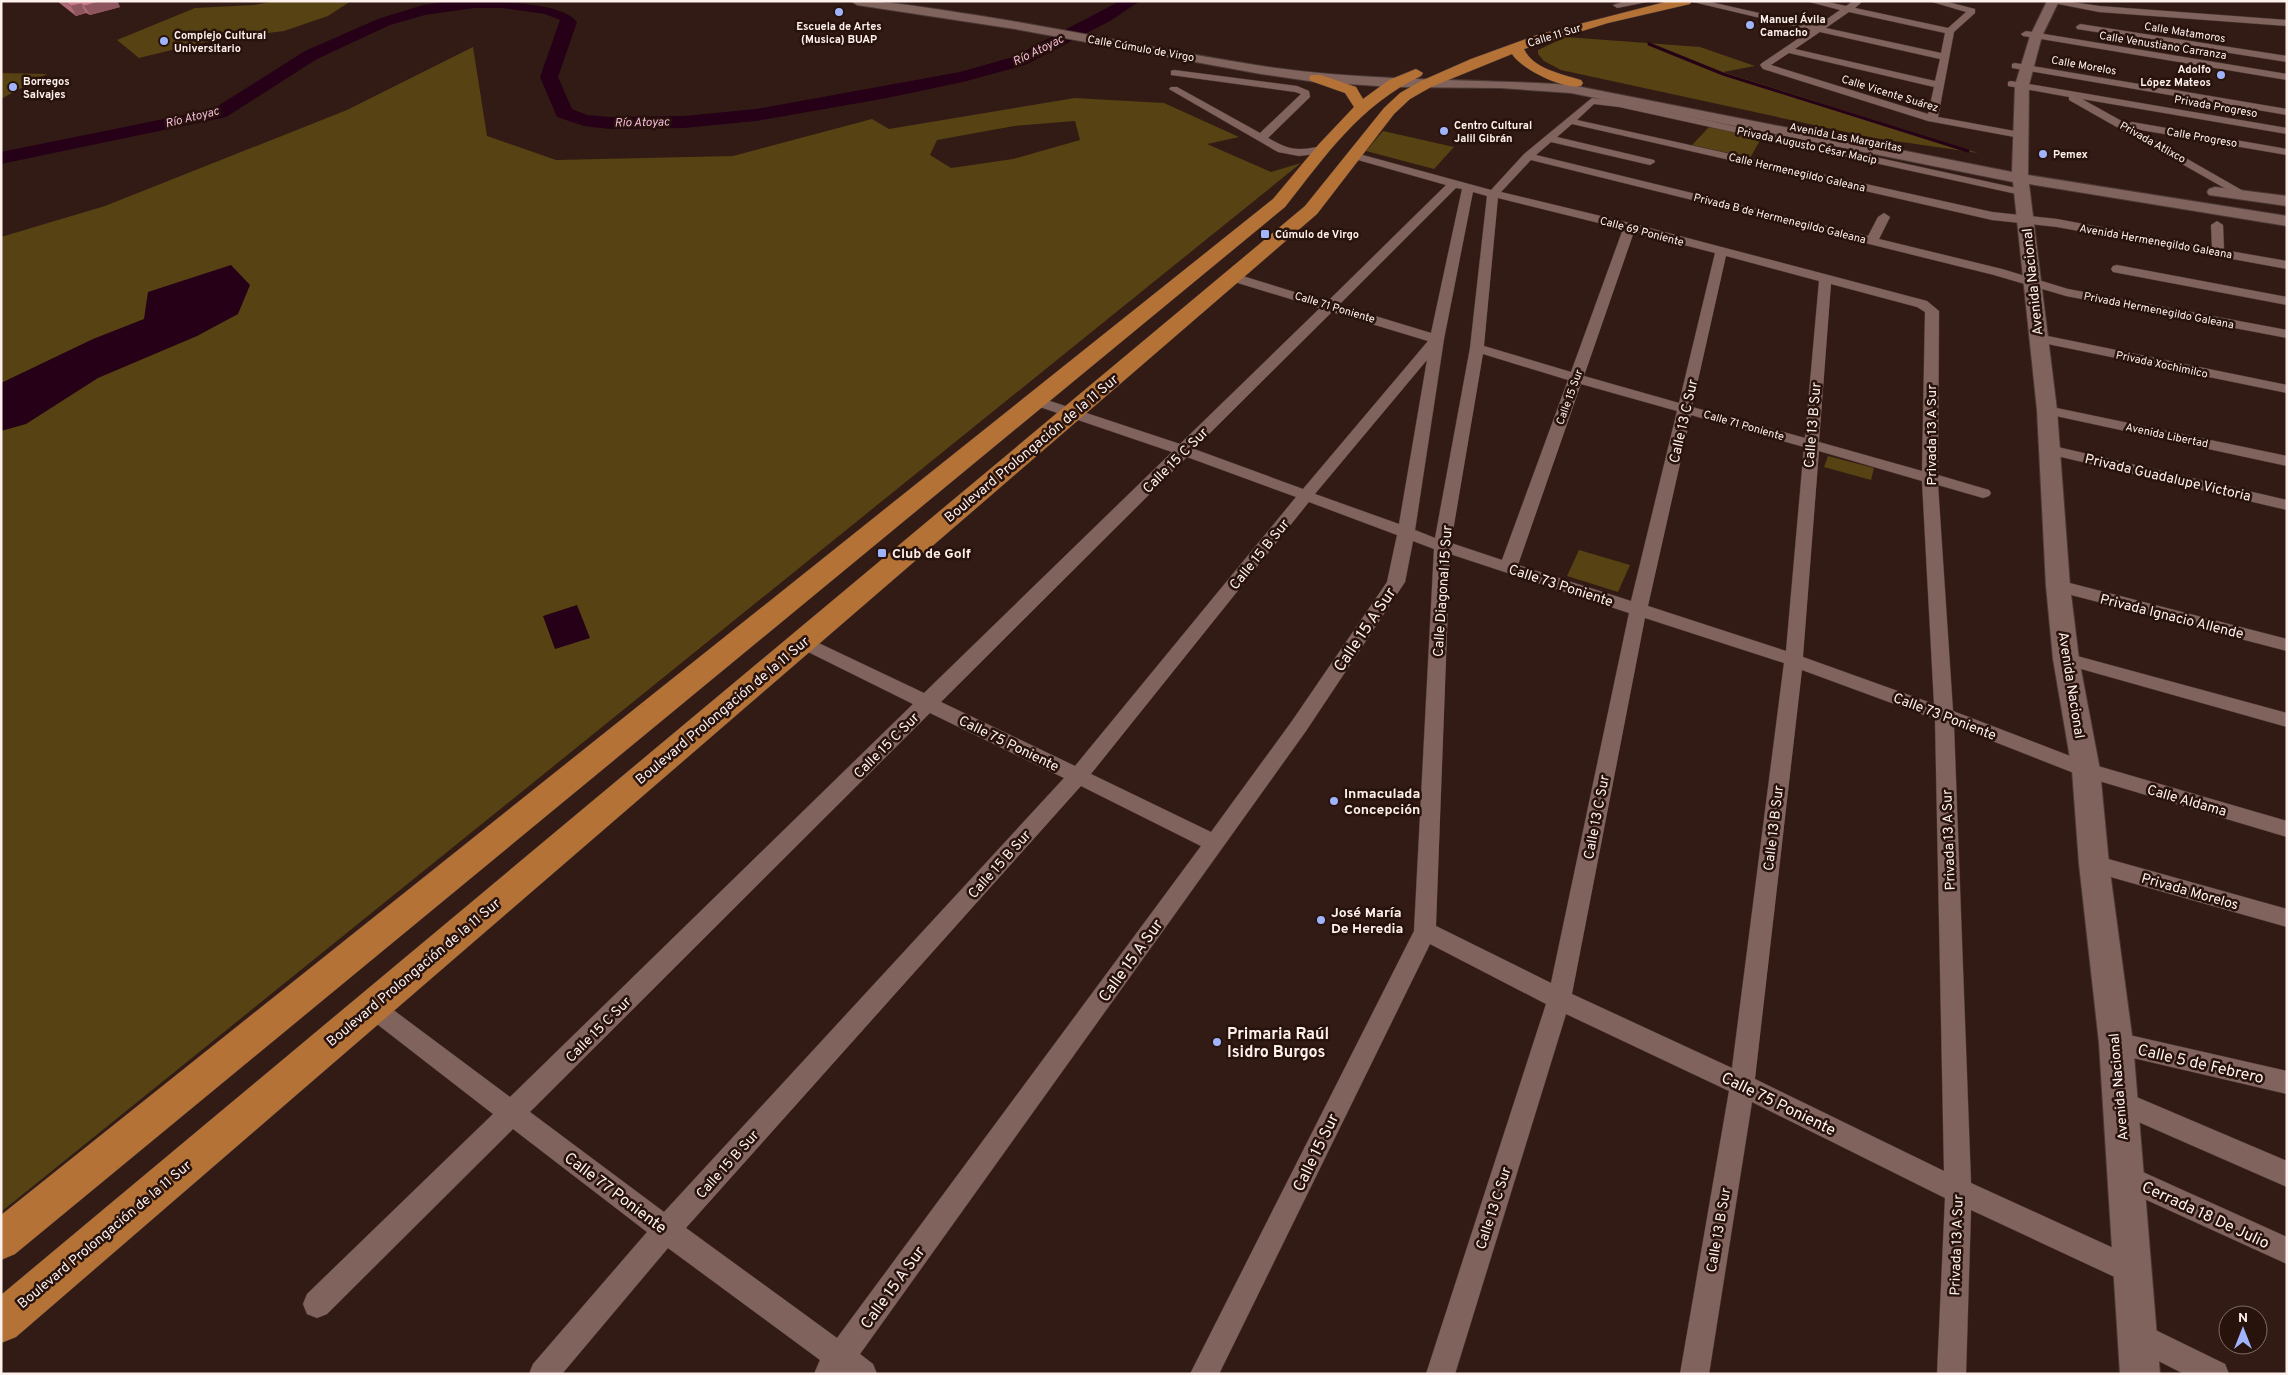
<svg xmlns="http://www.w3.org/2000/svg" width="2288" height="1375" font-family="Overpass,sans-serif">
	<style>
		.green { fill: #564212; fill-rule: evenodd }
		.water { fill: #260017 }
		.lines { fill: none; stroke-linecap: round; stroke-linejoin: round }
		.stream { stroke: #260017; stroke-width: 3 }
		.river { fill: #260017; fill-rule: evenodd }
		.street-casing { stroke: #4b3936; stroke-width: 1 }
		.secondary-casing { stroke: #4b3936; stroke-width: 2 }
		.primary-casing { stroke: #4b3936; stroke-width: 1 }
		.street { fill: #80635c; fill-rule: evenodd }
		.secondary { fill: #80635c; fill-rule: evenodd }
		.primary { fill: #b47237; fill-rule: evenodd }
		.wall { fill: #ae6a74 }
		.shaded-wall { fill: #8d565e }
		.building { fill: #ca7b87; stroke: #8d565e }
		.poi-dot { fill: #a0b3fd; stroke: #28120c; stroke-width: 2 }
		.labels { text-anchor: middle; stroke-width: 5; stroke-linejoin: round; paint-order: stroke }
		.far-poi-label { font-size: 11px; font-weight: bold; fill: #fdf0ed; stroke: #28120c; text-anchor: start }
		.far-street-label { font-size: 11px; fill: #fdf0ed; stroke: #28120c }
		.far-water-label { font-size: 12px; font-style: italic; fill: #f5bad9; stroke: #28120c }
		.street-label { font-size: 14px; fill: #fdf0ed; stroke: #28120c }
		.poi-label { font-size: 14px; font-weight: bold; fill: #fdf0ed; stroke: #28120c; text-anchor: start }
		.near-street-label { font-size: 16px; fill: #fdf0ed; stroke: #28120c }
		.near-poi-label { font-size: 16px; font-weight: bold; fill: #fdf0ed; stroke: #28120c; text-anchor: start }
	</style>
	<rect width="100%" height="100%" fill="#321b15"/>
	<g class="green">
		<path d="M275 1H351L328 16 284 31 213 40 139 58 117 40 195 8 254 5Z"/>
		<path d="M1566 37 1700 47 1755 66 1723 72 1978 153 1874 138 1561 70 1544 61 1538 54V50Z"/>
		<path d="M473 47 487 136 556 160 733 156 872 119 889 129 1075 98 1164 103 1239 137 1207 144 1271 172 1301 163 1 1212V237L105 206 347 110ZM1075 121 1080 140 1013 159 951 168 930 155 937 140 1014 126Z"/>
		<path d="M1 73 47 74 1 99Z"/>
		<path d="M1710 126 1762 137 1750 158 1692 145Z"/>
		<path d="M1383 131 1454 147 1434 169 1366 151Z"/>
		<path d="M1828 456 1874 468 1871 480 1824 467Z"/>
		<path d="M1579 550 1630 565 1618 592 1567 576Z"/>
	</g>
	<g class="water">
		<path d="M231 265 250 285 238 314 197 336 98 378 26 424 1 431V383L93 339 144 319 148 292Z"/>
		<path d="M577 605 590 638 555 649 543 616Z"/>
	</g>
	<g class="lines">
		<path class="stream" d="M1649 44 1723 74 1968 151"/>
		<path class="river" d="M452 1C482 1 560 0 577 22L558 77 572 109 587 115 610 117 684 116 756 109 960 72 1013 57 1120 1H1140L1110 21 1025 65 963 82 887 98 756 121 684 128 610 129 584 126 557 117 540 77 560 20 545 14 502 8H474L425 15 390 25 317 59 226 117 1 164V152L213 109 305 51 378 19 423 5Z"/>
		<defs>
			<g id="street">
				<path d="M1626 1H1652L1617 8 1613 5Z"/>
				<path d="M1689 1H1706L1817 26 1840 10 1806 1H1823L1846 6 1853 1H1863L1855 8 1948 28 1966 12 1929 1H1944L1975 9V13L1954 32 1938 117 2020 132 2025 135 2020 138 1928 121 1763 69 1760 65 1762 63 1811 30ZM1849 12 1945 33 1941 53 1826 28ZM1820 32 1940 59 1935 81 1795 49ZM1789 53 1934 87 1928 114 1771 65Z"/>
				<path d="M2043 1H2065L2099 6 2287 20V26L2099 12Z"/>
				<path d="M2080 24 2287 56V62L2077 29 2076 27Z"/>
				<path d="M2026 31 2287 74V80L2023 36 2021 34Z"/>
				<path d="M2015 63 2287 109V115L2012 68V64Z"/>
				<path d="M1174 70 1297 86 1309 91 1310 97 1268 138C1279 144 1289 150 1302 149 1311 149 1323 144 1329 150L1324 153 1299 156 1278 152 1169 89 1171 87H1177L1260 133 1301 94 1295 92 1171 75V71Z"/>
				<path d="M2011 81 2287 128V134L2082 99 2127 124 2132 122 2287 149V155L2135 129 2252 196 2246 199 2242 198 2069 100V97L2008 86V82Z"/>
				<path d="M1592 98 1619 101 2021 189 2027 192 2021 195 1619 107 1594 104 1577 120 1992 212 2057 219 2212 248 2211 225 2217 221 2223 225 2224 250 2287 261V269L2057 227 1992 220 1572 124 1557 137 1654 160 1655 162 1650 165 1551 142 1536 155 1868 236 1878 217 1884 213 1890 217 1879 239 2002 269 2068 289 2287 330V338L2066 296 1994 275 1531 160 1501 192 1634 224 1927 301 1939 311 1938 475 1989 490 1991 493 1989 496 1983 498 1938 485 1953 711 2091 764 2287 821V837L2079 775 1954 726 1971 1183 2144 1262 2148 1272 2144 1282 2134 1286 1971 1210 1966 1374H1937L1945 1198 1752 1102 1709 1374H1680L1729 1091 1566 1014 1455 1374H1426L1546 1004 1430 944 1219 1374H1190L1414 931 1434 549 1413 541 1405 582 1306 731 860 1354 873 1364 877 1374H814L820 1360 668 1248 562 1374H529L533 1364 647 1232 513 1129 327 1314 317 1318 307 1314 303 1304 307 1294 493 1114 364 1014 360 1007 364 1000 372 997 380 1000 510 1097 913 704 796 646 793 642 796 638 802 636 808 638 924 693 1172 452 1031 404 1029 401 1031 398H1041L1180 444 1320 308 1228 280 1226 277 1228 274H1236L1327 302 1446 185 1351 158V154H1359L1491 190 1524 154ZM1456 188 1462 189 1431 333 1339 305ZM1473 192 1487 196 1470 348 1435 538 1415 530 1444 339ZM1498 198 1623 229 1571 372 1484 346ZM1634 232 1715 253 1679 403 1584 376ZM1726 256 1819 281 1805 438 1692 407ZM1831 284 1917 307 1925 312 1922 471 1819 442ZM1332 312 1428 341 1303 489 1194 449ZM1483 354 1568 380 1502 560 1451 543ZM1427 360 1399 524 1315 494ZM1581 384 1677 411 1631 601 1518 565ZM1691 415 1804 447 1786 651 1648 606ZM1819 451 1922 481 1934 704 1803 657ZM1187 457 1296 497 1075 766 941 702ZM1309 502 1397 535 1387 582 1292 721 1211 832 1091 774ZM1450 554 1629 613 1551 983 1436 926ZM1645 618 1784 663 1732 1068 1572 994ZM1802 670 1935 719 1944 1171 1755 1079ZM930 713 1064 778 664 1212 530 1112ZM1081 786 1201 846 837 1338 686 1228Z"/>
				<path d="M2117 265 2287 297V305L2113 272 2111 269 2113 266Z"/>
				<path d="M2038 334 2287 385V393L2033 341 2031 338 2033 335Z"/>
				<path d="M2047 406 2287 456V466L2042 413 2040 410 2042 407Z"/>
				<path d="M2049 445 2287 500V510L2044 453 2041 450 2044 447Z"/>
				<path d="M2058 580 2287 639V651L2052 590 2049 586 2052 582Z"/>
				<path d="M2066 653 2287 713V727L2060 663 2057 659 2060 655Z"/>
				<path d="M2094 855 2287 909V927L2086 870 2083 864 2086 858Z"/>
				<path d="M2116 1032 2287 1071V1094L2116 1054 2107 1051 2104 1043 2107 1035Z"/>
				<path d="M2120 1090 2287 1161V1187L2111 1110 2108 1102 2111 1094Z"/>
				<path d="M2125 1164 2287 1237V1264L2116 1186 2112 1177 2116 1168Z"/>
				<path d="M2137 1321 2225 1364 2229 1374H2184L2127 1345 2123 1335 2127 1325Z"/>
			</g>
			<g id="secondary">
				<path d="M851 1C893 1 934 9 975 15 1071 30 1166 51 1262 66 1364 82 1468 78 1571 85L2012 172 2015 85 2030 36 2047 1H2059L2042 36 2029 85 2028 175 2287 216V226L2029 184 2057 410 2070 586 2079 659 2100 770 2109 864 2133 1043 2160 1374H2120L2099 1043 2079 864 2072 770 2053 659 2046 586 2037 410 2013 182 1571 93 1501 88 1394 87 1316 82 1261 74 1015 29 857 5Z"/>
				<path d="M2215 187 2287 196V206L2209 195 2207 192 2209 189Z"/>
			</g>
			<g id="primary">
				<path d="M1669 1H1692L1690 4 1608 23 1524 49C1533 69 1562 74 1581 80L1583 83 1581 86C1564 90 1521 69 1512 54L1431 87 1410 99 1394 114 1317 214 16 1337 1 1343V1295L1305 206 1384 108 1400 93 1421 81 1471 59 1537 35Z"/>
				<path d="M1416 69 1423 73 1421 76C1360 105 1326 155 1285 207L15 1254 1 1260V1215L1273 199 1319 144 1354 107 1345 93 1311 81 1309 78 1311 75H1321L1356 87 1363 99 1389 80Z"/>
			</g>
		</defs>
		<use href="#street" class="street-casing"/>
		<use href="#secondary" class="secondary-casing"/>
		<use href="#primary" class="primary-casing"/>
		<use href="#street" class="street"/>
		<use href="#secondary" class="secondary"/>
		<use href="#primary" class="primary"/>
	</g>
	<path class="wall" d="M57 1H117L120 7 90 15 86 13 76 16Z"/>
	<g class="shaded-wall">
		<path d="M103 1H117L120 7 90 15 84 6Z"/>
		<path d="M81 4 86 13 76 16 71 6Z"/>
	</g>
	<path class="building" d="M64 1H103L84 6 81 4 71 6Z"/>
	<g class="poi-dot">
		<circle cx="839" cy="12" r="5"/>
		<circle cx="1750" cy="25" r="5"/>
		<circle cx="164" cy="41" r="5"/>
		<circle cx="2221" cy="75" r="5"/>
		<circle cx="13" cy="87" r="5"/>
		<circle cx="1444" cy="131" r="5"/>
		<circle cx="2043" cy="154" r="5"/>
		<rect x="1260" y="229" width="10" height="10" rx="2.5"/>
		<rect x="877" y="548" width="10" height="10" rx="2.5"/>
		<circle cx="1334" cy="801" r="5"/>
		<circle cx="1321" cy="920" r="5"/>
		<circle cx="1217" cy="1042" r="5"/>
	</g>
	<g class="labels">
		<g class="far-poi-label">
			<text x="1760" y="23">Manuel Ávila<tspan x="1760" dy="13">Camacho</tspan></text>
			<text x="839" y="30" text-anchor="middle">Escuela de Artes<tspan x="839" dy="13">(Musica) BUAP</tspan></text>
			<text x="174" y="39">Complejo Cultural<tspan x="174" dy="13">Universitario</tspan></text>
			<text x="2211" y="73" text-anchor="end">Adolfo<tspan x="2211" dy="13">López Mateos</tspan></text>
			<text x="23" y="85">Borregos<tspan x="23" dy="13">Salvajes</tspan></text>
			<text x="1454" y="129">Centro Cultural<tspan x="1454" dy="13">Jalil Gibrán</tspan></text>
			<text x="2053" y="158">Pemex</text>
			<text x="1275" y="238">Cúmulo de Virgo</text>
		</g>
		<g class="far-street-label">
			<text transform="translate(2185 32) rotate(9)" y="4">Calle Matamoros</text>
			<text transform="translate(1554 35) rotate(-17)" y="4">Calle 11 Sur</text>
			<text transform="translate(2163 45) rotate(9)" y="4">Calle Venustiano Carranza</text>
			<text transform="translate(1141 48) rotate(10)" y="4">Calle Cúmulo de Virgo</text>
			<text transform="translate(2084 65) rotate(10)" y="4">Calle Morelos</text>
			<text transform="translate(1890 93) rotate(17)" y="4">Calle Vicente Suárez</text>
			<text transform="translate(2216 106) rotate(10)" y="4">Privada Progreso</text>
			<text transform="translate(1846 137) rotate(11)" y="4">Avenida Las Margaritas</text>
			<text transform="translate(2202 137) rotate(10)" y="4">Calle Progreso</text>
			<text transform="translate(2153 142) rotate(29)" y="4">Privada Atlixco</text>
			<text transform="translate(1807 145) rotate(12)" y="4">Privada Augusto César Macip</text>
			<text transform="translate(1797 172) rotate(13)" y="4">Calle Hermenegildo Galeana</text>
			<text transform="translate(1780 218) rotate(14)" y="4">Privada B de Hermenegildo Galeana</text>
			<text transform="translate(1642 231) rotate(15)" y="4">Calle 69 Poniente</text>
			<text transform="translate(2156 241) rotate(10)" y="4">Avenida Hermenegildo Galeana</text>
			<text transform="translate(1335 307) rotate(17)" y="4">Calle 71 Poniente</text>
			<text transform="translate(2159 310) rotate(11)" y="4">Privada Hermenegildo Galeana</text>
			<text transform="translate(2162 364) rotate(12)" y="4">Privada Xochimilco</text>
			<text transform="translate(1569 397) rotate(-70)" y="4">Calle 15 Sur</text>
			<text transform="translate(1744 425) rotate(16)" y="4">Calle 71 Poniente</text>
			<text transform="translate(2167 435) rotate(12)" y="4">Avenida Libertad</text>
		</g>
		<g class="far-water-label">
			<text transform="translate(1038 50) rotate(-26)" y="4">Río Atoyac</text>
			<text transform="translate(192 117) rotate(-14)" y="4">Río Atoyac</text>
			<text transform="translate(642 122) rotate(-1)" y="4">Río Atoyac</text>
		</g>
		<g class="street-label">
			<text transform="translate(2032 282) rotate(-96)" y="5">Avenida Nacional</text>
			<text transform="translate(1683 421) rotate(-77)" y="5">Calle 13 C Sur</text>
			<text transform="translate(1812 425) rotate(-85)" y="5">Calle 13 B Sur</text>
			<text transform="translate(1931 435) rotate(-90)" y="5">Privada 13 A Sur</text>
			<text transform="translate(1031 448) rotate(-40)" y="5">Boulevard Prolongación de la 11 Sur</text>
			<text transform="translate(1175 460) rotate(-45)" y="5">Calle 15 C Sur</text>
			<text transform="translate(2168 477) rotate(13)" y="5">Privada Guadalupe Victoria</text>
			<text transform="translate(1259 554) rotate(-51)" y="5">Calle 15 B Sur</text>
			<text transform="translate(1561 585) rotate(18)" y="5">Calle 73 Poniente</text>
			<text transform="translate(1442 591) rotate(-86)" y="5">Calle Diagonal 15 Sur</text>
			<text transform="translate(2172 616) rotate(14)" y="5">Privada Ignacio Allende</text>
			<text transform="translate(2072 685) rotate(81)" y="5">Avenida Nacional</text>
			<text transform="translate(722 710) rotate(-40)" y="5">Boulevard Prolongación de la 11 Sur</text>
			<text transform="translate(1945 716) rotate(21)" y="5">Calle 73 Poniente</text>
			<text transform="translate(1009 743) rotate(26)" y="5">Calle 75 Poniente</text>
			<text transform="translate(886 745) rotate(-45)" y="5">Calle 15 C Sur</text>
			<text transform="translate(2187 800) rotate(16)" y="5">Calle Aldama</text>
			<text transform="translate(1596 817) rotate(-79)" y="5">Calle 13 C Sur</text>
			<text transform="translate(1773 828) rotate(-83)" y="5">Calle 13 B Sur</text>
			<text transform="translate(1948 840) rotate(-92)" y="5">Privada 13 A Sur</text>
			<text transform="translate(999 864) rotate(-48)" y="5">Calle 15 B Sur</text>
			<text transform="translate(2190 891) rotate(16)" y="5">Privada Morelos</text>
			<text transform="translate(413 972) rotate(-40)" y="5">Boulevard Prolongación de la 11 Sur</text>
			<text transform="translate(598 1029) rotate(-45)" y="5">Calle 15 C Sur</text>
			<text transform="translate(2118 1087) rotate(-95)" y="5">Avenida Nacional</text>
			<text transform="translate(727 1164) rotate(-48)" y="5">Calle 15 B Sur</text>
			<text transform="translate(1493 1208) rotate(-72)" y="5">Calle 13 C Sur</text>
			<text transform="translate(1718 1230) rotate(-80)" y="5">Calle 13 B Sur</text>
			<text transform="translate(104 1234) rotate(-40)" y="5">Boulevard Prolongación de la 11 Sur</text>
			<text transform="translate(1956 1245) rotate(-88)" y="5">Privada 13 A Sur</text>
		</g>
		<g class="poi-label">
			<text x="892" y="558">Club de Golf</text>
			<text x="1344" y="798">Inmaculada<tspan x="1344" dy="16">Concepción</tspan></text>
			<text x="1331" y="917">José María<tspan x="1331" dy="16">De Heredia</tspan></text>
		</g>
		<g class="near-street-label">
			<text transform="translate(1364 629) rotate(-56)" y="6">Calle 15 A Sur</text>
			<text transform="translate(1130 960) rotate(-54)" y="6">Calle 15 A Sur</text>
			<text transform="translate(2201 1063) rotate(13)" y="6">Calle 5 de Febrero</text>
			<text transform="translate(1779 1103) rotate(26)" y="6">Calle 75 Poniente</text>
			<text transform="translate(1315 1152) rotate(-64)" y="6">Calle 15 Sur</text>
			<text transform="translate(616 1192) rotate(37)" y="6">Calle 77 Poniente</text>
			<text transform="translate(2206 1214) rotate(25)" y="6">Cerrada 18 De Julio</text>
			<text transform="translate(892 1287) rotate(-54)" y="6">Calle 15 A Sur</text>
		</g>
		<g class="near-poi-label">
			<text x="1227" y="1039">Primaria Raúl<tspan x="1227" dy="18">Isidro Burgos</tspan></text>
		</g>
	</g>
	<rect width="2288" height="1375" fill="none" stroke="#fdf0ed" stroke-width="5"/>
	<g transform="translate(2243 1330)"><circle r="24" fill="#28120c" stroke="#7d6b66"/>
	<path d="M0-4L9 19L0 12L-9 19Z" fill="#a0b3fd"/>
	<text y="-8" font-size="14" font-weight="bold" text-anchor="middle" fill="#fdf0ed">N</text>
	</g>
</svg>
